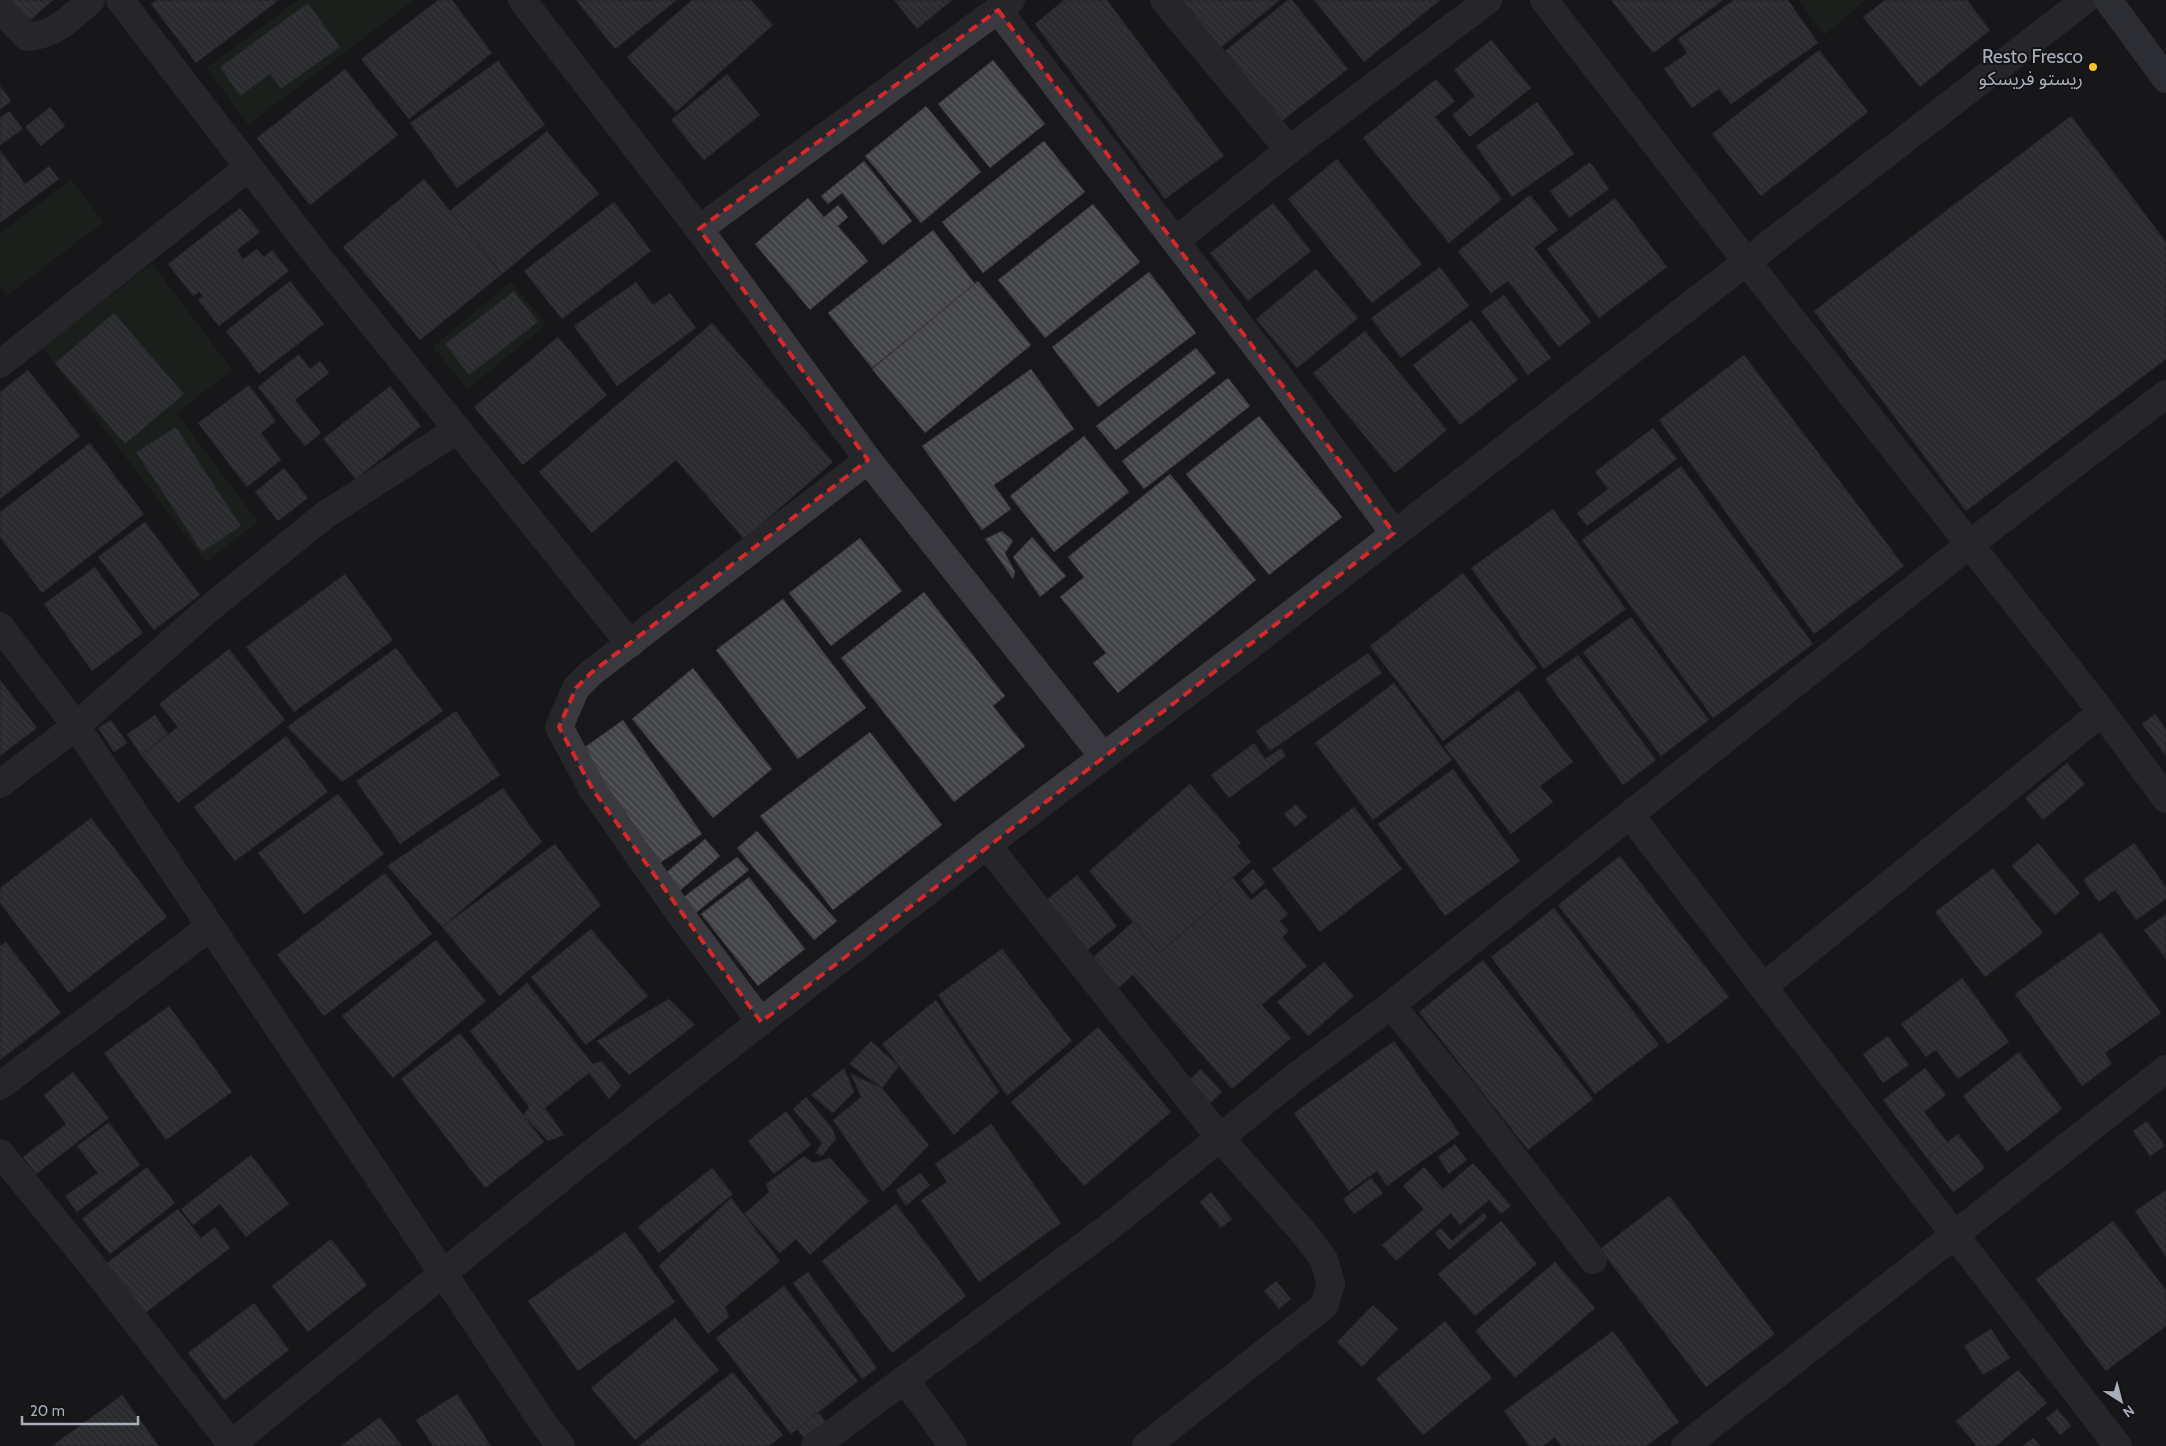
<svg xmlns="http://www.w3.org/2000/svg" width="2166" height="1446" font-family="Cabin,'Noto Sans Arabic',sans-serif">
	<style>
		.grass { fill: #1f2921 }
		.building { fill: url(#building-back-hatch); stroke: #323236 }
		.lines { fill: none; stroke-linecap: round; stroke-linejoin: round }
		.street { stroke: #39393f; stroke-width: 28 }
		.secondary { stroke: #464850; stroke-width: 28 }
		.marked { fill: none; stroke: #d62828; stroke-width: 4; stroke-dasharray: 10 6; stroke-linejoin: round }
		.poi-dot { fill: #fcc12e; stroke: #131315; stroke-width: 2 }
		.labels { text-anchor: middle; stroke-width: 4; stroke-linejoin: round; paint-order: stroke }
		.poi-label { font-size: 19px; fill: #a9aebb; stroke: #131315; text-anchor: end }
	</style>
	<defs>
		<pattern id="building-back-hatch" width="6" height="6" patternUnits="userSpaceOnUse" patternTransform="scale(1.25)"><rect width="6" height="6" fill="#424347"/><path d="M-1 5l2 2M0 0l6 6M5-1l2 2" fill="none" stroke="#5a5c60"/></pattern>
	</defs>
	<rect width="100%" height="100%" fill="#18181a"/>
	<g class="grass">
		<path d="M298 0H414L248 124 207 68Z"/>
		<path d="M1799 0H1865L1824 35Z"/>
		<path d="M71 180 103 222 7 295 0 286V234Z"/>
		<path d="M152 264 232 370 176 413 258 522 206 562 42 347Z"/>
		<path d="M511 282 546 324 468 389 433 347Z"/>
	</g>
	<g class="building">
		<path d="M1 0H53L24 26Z"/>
		<path d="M157 0H279L196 63 151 4Z"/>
		<path d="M438 0H452L492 53 409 119 361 59Z"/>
		<path d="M576 0H677L615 49Z"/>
		<path d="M692 0H751L773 25 676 112 627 57Z"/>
		<path d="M894 0H952L917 29Z"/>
		<path d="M1064 0H1107L1224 156 1165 199 1035 24Z"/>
		<path d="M1172 0H1280L1214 53Z"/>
		<path d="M1288 0H1292L1348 69 1282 121 1225 51Z"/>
		<path d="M1314 0H1440L1364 62Z"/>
		<path d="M1611 0H1723L1653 53Z"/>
		<path d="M1734 0H1788L1818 43 1731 104 1719 89 1692 108 1664 69 1687 53 1678 39Z"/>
		<path d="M1885 0H1967L1990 30 1920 87 1863 17Z"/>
		<path d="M308 3 340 47 281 89 270 74 240 96 220 67Z"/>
		<path d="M1491 40 1531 88 1470 137 1452 115 1475 96 1454 70Z"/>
		<path d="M1819 50 1868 112 1761 196 1712 134Z"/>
		<path d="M993 60 1045 124 990 168 938 104Z"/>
		<path d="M498 61 545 125 457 188 410 123Z"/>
		<path d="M345 69 398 135 310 205 257 138Z"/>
		<path d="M727 74 760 115 704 160 671 120Z"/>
		<path d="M1436 79 1455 101 1435 117 1502 199 1449 243 1363 138Z"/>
		<path d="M0 86 11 101 0 110Z"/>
		<path d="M1537 102 1574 154 1512 197 1476 146Z"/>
		<path d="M926 106 981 172 921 223 865 156Z"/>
		<path d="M50 107 65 126 41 146 25 127Z"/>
		<path d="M9 111 23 129 0 145V118Z"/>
		<path d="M2071 116 2166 242V359L1966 511 1814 311Z"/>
		<path d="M547 131 599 194 502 274 450 211Z"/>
		<path d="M1044 141 1085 192 983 273 942 222Z"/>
		<path d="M0 150 25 184 49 166 59 179 0 223Z"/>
		<path d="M1337 159 1422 264 1372 303 1288 199Z"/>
		<path d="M864 161 912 221 883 245 842 193 828 204 821 196Z"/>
		<path d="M1590 162 1609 189 1569 218 1550 191Z"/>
		<path d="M424 179 502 274 420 340 343 247Z"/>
		<path d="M1530 195 1558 230 1534 248 1591 322 1559 347 1508 281 1491 293 1458 251Z"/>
		<path d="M808 198 824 217 838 205 848 217 838 226 868 261 810 310 755 244Z"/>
		<path d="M1615 198 1667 267 1599 318 1547 249Z"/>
		<path d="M614 202 651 251 562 319 524 271Z"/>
		<path d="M1273 203 1311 251 1248 301 1210 253Z"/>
		<path d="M1093 204 1140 262 1045 338 998 280Z"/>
		<path d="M240 208 260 232 237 250 243 259 257 249 264 257 272 250 289 271 219 326 198 300 203 296 199 292 193 296 168 264Z"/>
		<path d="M933 230 976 285 872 368 828 313Z"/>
		<path d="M1440 267 1469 306 1401 358 1371 318Z"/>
		<path d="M1316 269 1358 318 1297 368 1256 319Z"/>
		<path d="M1149 272 1196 333 1098 407 1052 347Z"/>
		<path d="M290 281 324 324 259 374 226 331Z"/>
		<path d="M978 281 1031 345 925 433 872 369Z"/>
		<path d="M636 282 653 305 670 293 696 328 617 386 574 326Z"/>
		<path d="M514 291 538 322 469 375 445 344Z"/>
		<path d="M1504 295 1551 358 1528 375 1481 311Z"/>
		<path d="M114 313 184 394 125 444 55 363Z"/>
		<path d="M1471 320 1518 380 1460 425 1413 365Z"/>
		<path d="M712 323 833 462 744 539 676 460 592 533 539 472Z"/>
		<path d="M1365 331 1447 430 1395 473 1313 373Z"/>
		<path d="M558 337 607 395 523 465 474 407Z"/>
		<path d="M1196 348 1216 373 1116 450 1096 426Z"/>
		<path d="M299 354 310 369 320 361 329 373 295 400 321 433 305 446 258 387Z"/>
		<path d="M1744 355 1904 566 1814 634 1659 420Z"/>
		<path d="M1031 369 1074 429 994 485 1011 509 982 530 922 446Z"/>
		<path d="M28 370 80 436 0 499V392Z"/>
		<path d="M1228 378 1250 406 1144 489 1122 461Z"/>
		<path d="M249 385 276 421 261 433 281 460 247 487 198 423Z"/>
		<path d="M390 386 421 426 356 479 323 439Z"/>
		<path d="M1259 416 1342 517 1269 575 1186 474Z"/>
		<path d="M176 427 241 526 202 552 136 452Z"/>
		<path d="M1653 428 1677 459 1587 526 1577 513 1608 489 1595 472Z"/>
		<path d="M1084 436 1129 492 1054 552 1010 496Z"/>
		<path d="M90 443 144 514 42 593 0 537V512Z"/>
		<path d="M1681 466 1813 644 1713 718 1582 540Z"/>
		<path d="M284 468 308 498 278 521 255 492Z"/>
		<path d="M1170 474 1256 580 1118 693 1093 663 1106 653 1060 597 1084 577 1068 557Z"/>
		<path d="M1553 509 1626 609 1544 669 1471 568Z"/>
		<path d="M145 522 200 595 154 630 98 557Z"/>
		<path d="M1002 531 1013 541 1005 553 1015 572 1013 579 985 539Z"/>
		<path d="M1032 537 1066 576 1040 597 1013 557Z"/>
		<path d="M860 538 902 591 831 646 789 593Z"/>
		<path d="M95 567 143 633 92 671 44 604Z"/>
		<path d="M1463 573 1537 668 1443 741 1370 646Z"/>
		<path d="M345 574 393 640 294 712 246 647Z"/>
		<path d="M924 592 1005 696 993 706 1025 746 954 802 841 658Z"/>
		<path d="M783 599 866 708 798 759 716 650Z"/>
		<path d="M1631 617 1709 720 1661 756 1583 652Z"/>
		<path d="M396 648 443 711 342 782 287 727Z"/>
		<path d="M229 649 285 720 178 803 141 755 178 727 159 704Z"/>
		<path d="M1368 653 1382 673 1270 751 1256 731Z"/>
		<path d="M1578 655 1656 760 1623 785 1545 679Z"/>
		<path d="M693 668 772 769 713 818 632 719Z"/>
		<path d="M0 680 37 728 0 756Z"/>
		<path d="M1394 683 1452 760 1373 820 1315 743Z"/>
		<path d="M1518 690 1573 762 1540 786 1553 802 1511 834 1444 746Z"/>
		<path d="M456 711 500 775 400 844 356 781Z"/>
		<path d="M2155 714 2166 729V756L2142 724Z"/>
		<path d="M155 715 168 734 141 755 127 734Z"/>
		<path d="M111 720 127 743 114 752 98 728Z"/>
		<path d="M623 720 702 834 657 865 578 752Z"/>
		<path d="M870 732 942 825 833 910 760 816Z"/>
		<path d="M286 736 328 792 235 861 194 807Z"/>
		<path d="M1254 743 1265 759 1281 748 1286 756 1229 798 1211 775Z"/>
		<path d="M2067 763 2085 784 2043 820 2025 798Z"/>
		<path d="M1453 769 1520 861 1445 916 1378 824Z"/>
		<path d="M1190 784 1241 843 1237 846 1251 862 1216 892 1222 899 1159 953 1089 871Z"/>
		<path d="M503 788 542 842 442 927 387 866Z"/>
		<path d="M338 794 384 854 304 914 258 853Z"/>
		<path d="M1296 804 1307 817 1295 827 1284 814Z"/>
		<path d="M1354 807 1402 869 1320 932 1272 869Z"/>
		<path d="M91 818 167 917 69 993 0 903V888Z"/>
		<path d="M757 831 837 921 814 940 737 848Z"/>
		<path d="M705 839 720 856 675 895 660 878Z"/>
		<path d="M2038 843 2080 893 2055 915 2012 866Z"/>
		<path d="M2134 843 2166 887V899L2136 920 2115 890 2099 902 2083 880Z"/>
		<path d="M555 844 601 905 500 996 442 927Z"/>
		<path d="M1620 856 1729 997 1668 1044 1558 905Z"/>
		<path d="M737 857 749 870 692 916 681 899Z"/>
		<path d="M1993 868 2043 933 1985 977 1935 912Z"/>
		<path d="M1253 869 1265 883 1252 894 1241 880Z"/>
		<path d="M385 873 432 934 324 1016 277 955Z"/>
		<path d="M1077 875 1117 926 1085 952 1044 902Z"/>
		<path d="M749 877 805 949 758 986 701 914Z"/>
		<path d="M1232 877 1251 900 1266 888 1288 914 1280 921 1289 931 1282 937 1307 966 1262 1005 1291 1038 1232 1089 1133 975 1116 990 1090 960 1133 922 1159 953 1222 899 1216 892Z"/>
		<path d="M1554 908 1659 1045 1595 1094 1491 957Z"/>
		<path d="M2166 914V959L2144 930Z"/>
		<path d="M591 929 648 996 586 1045 531 977Z"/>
		<path d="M2101 932 2161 1013 2105 1053 2112 1064 2082 1086 2015 994Z"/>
		<path d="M436 940 486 1001 393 1078 342 1016Z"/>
		<path d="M6 942 61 1013 0 1060V946Z"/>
		<path d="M1002 949 1072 1041 1007 1096 938 995Z"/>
		<path d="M1483 960 1593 1099 1528 1150 1419 1012Z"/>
		<path d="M1324 962 1354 996 1308 1036 1277 1002Z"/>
		<path d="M1962 978 2009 1042 1958 1079 1936 1050 1926 1057 1901 1024Z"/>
		<path d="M527 983 593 1064 602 1061 621 1086 609 1099 589 1073 545 1108 564 1135 548 1141 523 1115 529 1107 470 1031Z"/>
		<path d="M669 999 695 1025 629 1075 597 1041Z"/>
		<path d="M936 1000 999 1092 954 1135 882 1044Z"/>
		<path d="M169 1006 232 1092 166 1140 104 1053Z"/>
		<path d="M1098 1027 1171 1112 1084 1186 1011 1102Z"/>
		<path d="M460 1033 544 1142 485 1188 401 1079Z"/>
		<path d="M1888 1036 1909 1065 1883 1083 1863 1054Z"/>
		<path d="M871 1041 899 1066 882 1088 849 1064Z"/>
		<path d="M1394 1041 1460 1134 1387 1186 1377 1171 1349 1191 1294 1113Z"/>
		<path d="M2019 1052 2062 1109 2007 1152 1963 1096Z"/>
		<path d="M844 1068 854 1092 833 1113 811 1095Z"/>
		<path d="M1925 1068 1946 1095 1924 1112 1948 1143 1927 1158 1883 1100Z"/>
		<path d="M1201 1069 1222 1092 1209 1104 1189 1080Z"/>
		<path d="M73 1072 109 1118 36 1174 23 1157 66 1124 44 1095Z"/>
		<path d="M851 1074 882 1088 929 1145 883 1192 833 1120 861 1097Z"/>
		<path d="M806 1097 832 1128 836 1139 822 1156 815 1153 822 1143 793 1109Z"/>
		<path d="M786 1111 811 1145 774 1174 748 1141Z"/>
		<path d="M2147 1121 2165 1146 2150 1156 2133 1131Z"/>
		<path d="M109 1122 140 1165 77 1212 65 1196 98 1173 77 1146Z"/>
		<path d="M991 1124 1061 1223 979 1282 921 1200 947 1182 935 1164Z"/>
		<path d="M1958 1134 1985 1168 1953 1192 1927 1158Z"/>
		<path d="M1455 1144 1467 1160 1449 1174 1438 1157Z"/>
		<path d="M251 1155 289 1204 246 1237 220 1204 193 1225 181 1209Z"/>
		<path d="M804 1156 813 1163 830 1158 869 1201 810 1255 796 1239 780 1253 744 1214 769 1192 766 1184Z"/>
		<path d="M1473 1163 1511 1206 1501 1214 1489 1200 1460 1225 1451 1213 1396 1261 1382 1245 1424 1209 1403 1186 1424 1167 1443 1189Z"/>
		<path d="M147 1167 175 1203 110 1254 82 1219Z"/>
		<path d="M712 1168 733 1194 659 1253 638 1227Z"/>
		<path d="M920 1173 930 1185 906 1206 896 1190Z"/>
		<path d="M1371 1178 1383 1193 1354 1214 1343 1199Z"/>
		<path d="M2166 1190V1257L2135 1211Z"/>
		<path d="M1211 1192 1232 1219 1221 1228 1200 1202Z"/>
		<path d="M1669 1196 1775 1334 1706 1387 1600 1249Z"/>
		<path d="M731 1198 780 1261 725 1307 729 1317 708 1334 659 1266Z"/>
		<path d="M896 1204 966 1296 892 1353 822 1261Z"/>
		<path d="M178 1209 201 1238 215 1227 230 1248 140 1317 102 1267Z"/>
		<path d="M1484 1213 1487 1218 1449 1250 1435 1233 1441 1228 1452 1241Z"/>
		<path d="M1501 1221 1537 1264 1475 1316 1438 1274Z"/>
		<path d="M2113 1221 2166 1290V1326L2106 1371 2036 1279Z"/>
		<path d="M625 1232 675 1302 578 1371 528 1301Z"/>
		<path d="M331 1239 367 1285 308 1332 272 1286Z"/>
		<path d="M1555 1262 1595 1308 1515 1378 1475 1331Z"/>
		<path d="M808 1272 877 1368 862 1379 793 1283Z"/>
		<path d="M1276 1281 1291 1299 1279 1309 1264 1291Z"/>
		<path d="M784 1286 858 1381 791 1434 716 1338Z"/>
		<path d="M254 1303 289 1350 224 1400 188 1353Z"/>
		<path d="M1373 1305 1398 1329 1362 1367 1337 1342Z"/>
		<path d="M675 1318 719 1370 635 1440 591 1388Z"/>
		<path d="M1445 1321 1492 1378 1423 1435 1376 1379Z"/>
		<path d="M1991 1329 2010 1358 1983 1375 1964 1346Z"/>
		<path d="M1613 1331 1679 1422 1646 1446H1561L1555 1437 1543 1446H1529L1504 1411Z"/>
		<path d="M2018 1370 2047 1403 1996 1446H1977L1956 1421Z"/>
		<path d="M733 1372 783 1435 769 1446H639Z"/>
		<path d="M457 1394 491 1446H433L416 1420Z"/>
		<path d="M122 1395 159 1446H52Z"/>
		<path d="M2057 1409 2071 1426 2060 1435 2046 1418Z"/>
		<path d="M818 1412 830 1427 808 1443 797 1429Z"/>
		<path d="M380 1417 402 1446H341Z"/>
		<path d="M2033 1438 2040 1446H2023Z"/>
	</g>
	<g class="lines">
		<g class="street">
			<path d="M120 0 312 249 630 644"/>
			<path d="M522 0 699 229 868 460 1103 756"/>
			<path d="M1164 0 1289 150"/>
			<path d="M1544 0 1746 261 2102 712 2166 799"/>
			<path d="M0 9 27 37C56 35 70 18 91 0"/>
			<path d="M998 10 1281 379 1394 533"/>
			<path d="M699 229 1011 0"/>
			<path d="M1175 241 1289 150 1488 0"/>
			<path d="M0 364 249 167"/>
			<path d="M0 626 76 726 546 1427 561 1446"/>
			<path d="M0 784 76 726 211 607 325 515 457 430"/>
			<path d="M1630 815 2118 1446"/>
			<path d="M987 845 1221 1139 1304 1233 1324 1260 1331 1284 1324 1306 1146 1446"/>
			<path d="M1763 987 2102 712"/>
			<path d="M1391 1005 1464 1093 1593 1260"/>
			<path d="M761 1022 680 914 593 790 559 727 576 688 591 673 868 460"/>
			<path d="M0 1086 210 927"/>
			<path d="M0 1153 90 1263 233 1446"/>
			<path d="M905 1380 953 1446"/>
			<path d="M229 1446 582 1161 987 845 1243 651 2085 0"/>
			<path d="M815 1446 1108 1228 1299 1074 1391 1005 1970 544 2166 394"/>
			<path d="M1685 1446 2166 1069"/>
		</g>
		<path class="secondary" d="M2108 0 2166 79"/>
	</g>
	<path d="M0 0H2166V1446H0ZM998 10 1394 533 761 1022 593 790 559 727 576 688 591 673 868 460 699 229Z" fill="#18181a" fill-opacity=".55" fill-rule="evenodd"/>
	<path class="marked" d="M998 10 1394 533 761 1022 593 790 559 727 576 688 591 673 868 460 699 229Z"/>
	<circle class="poi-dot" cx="2093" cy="67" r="5"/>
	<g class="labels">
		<g class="poi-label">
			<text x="2083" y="63">Resto Fresco<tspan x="2083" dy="22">ريستو فريسكو</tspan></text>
		</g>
	</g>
	<g transform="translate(2121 1401) rotate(144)" stroke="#131315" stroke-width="4" paint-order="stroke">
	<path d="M0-4L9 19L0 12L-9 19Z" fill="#a9aebb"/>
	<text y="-8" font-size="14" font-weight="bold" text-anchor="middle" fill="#a9aebb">N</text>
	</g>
	<path d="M22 1416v8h116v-8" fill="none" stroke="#a9aebb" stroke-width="2.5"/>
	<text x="30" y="1416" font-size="15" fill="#a9aebb" stroke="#131315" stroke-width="4" paint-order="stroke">20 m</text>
</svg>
